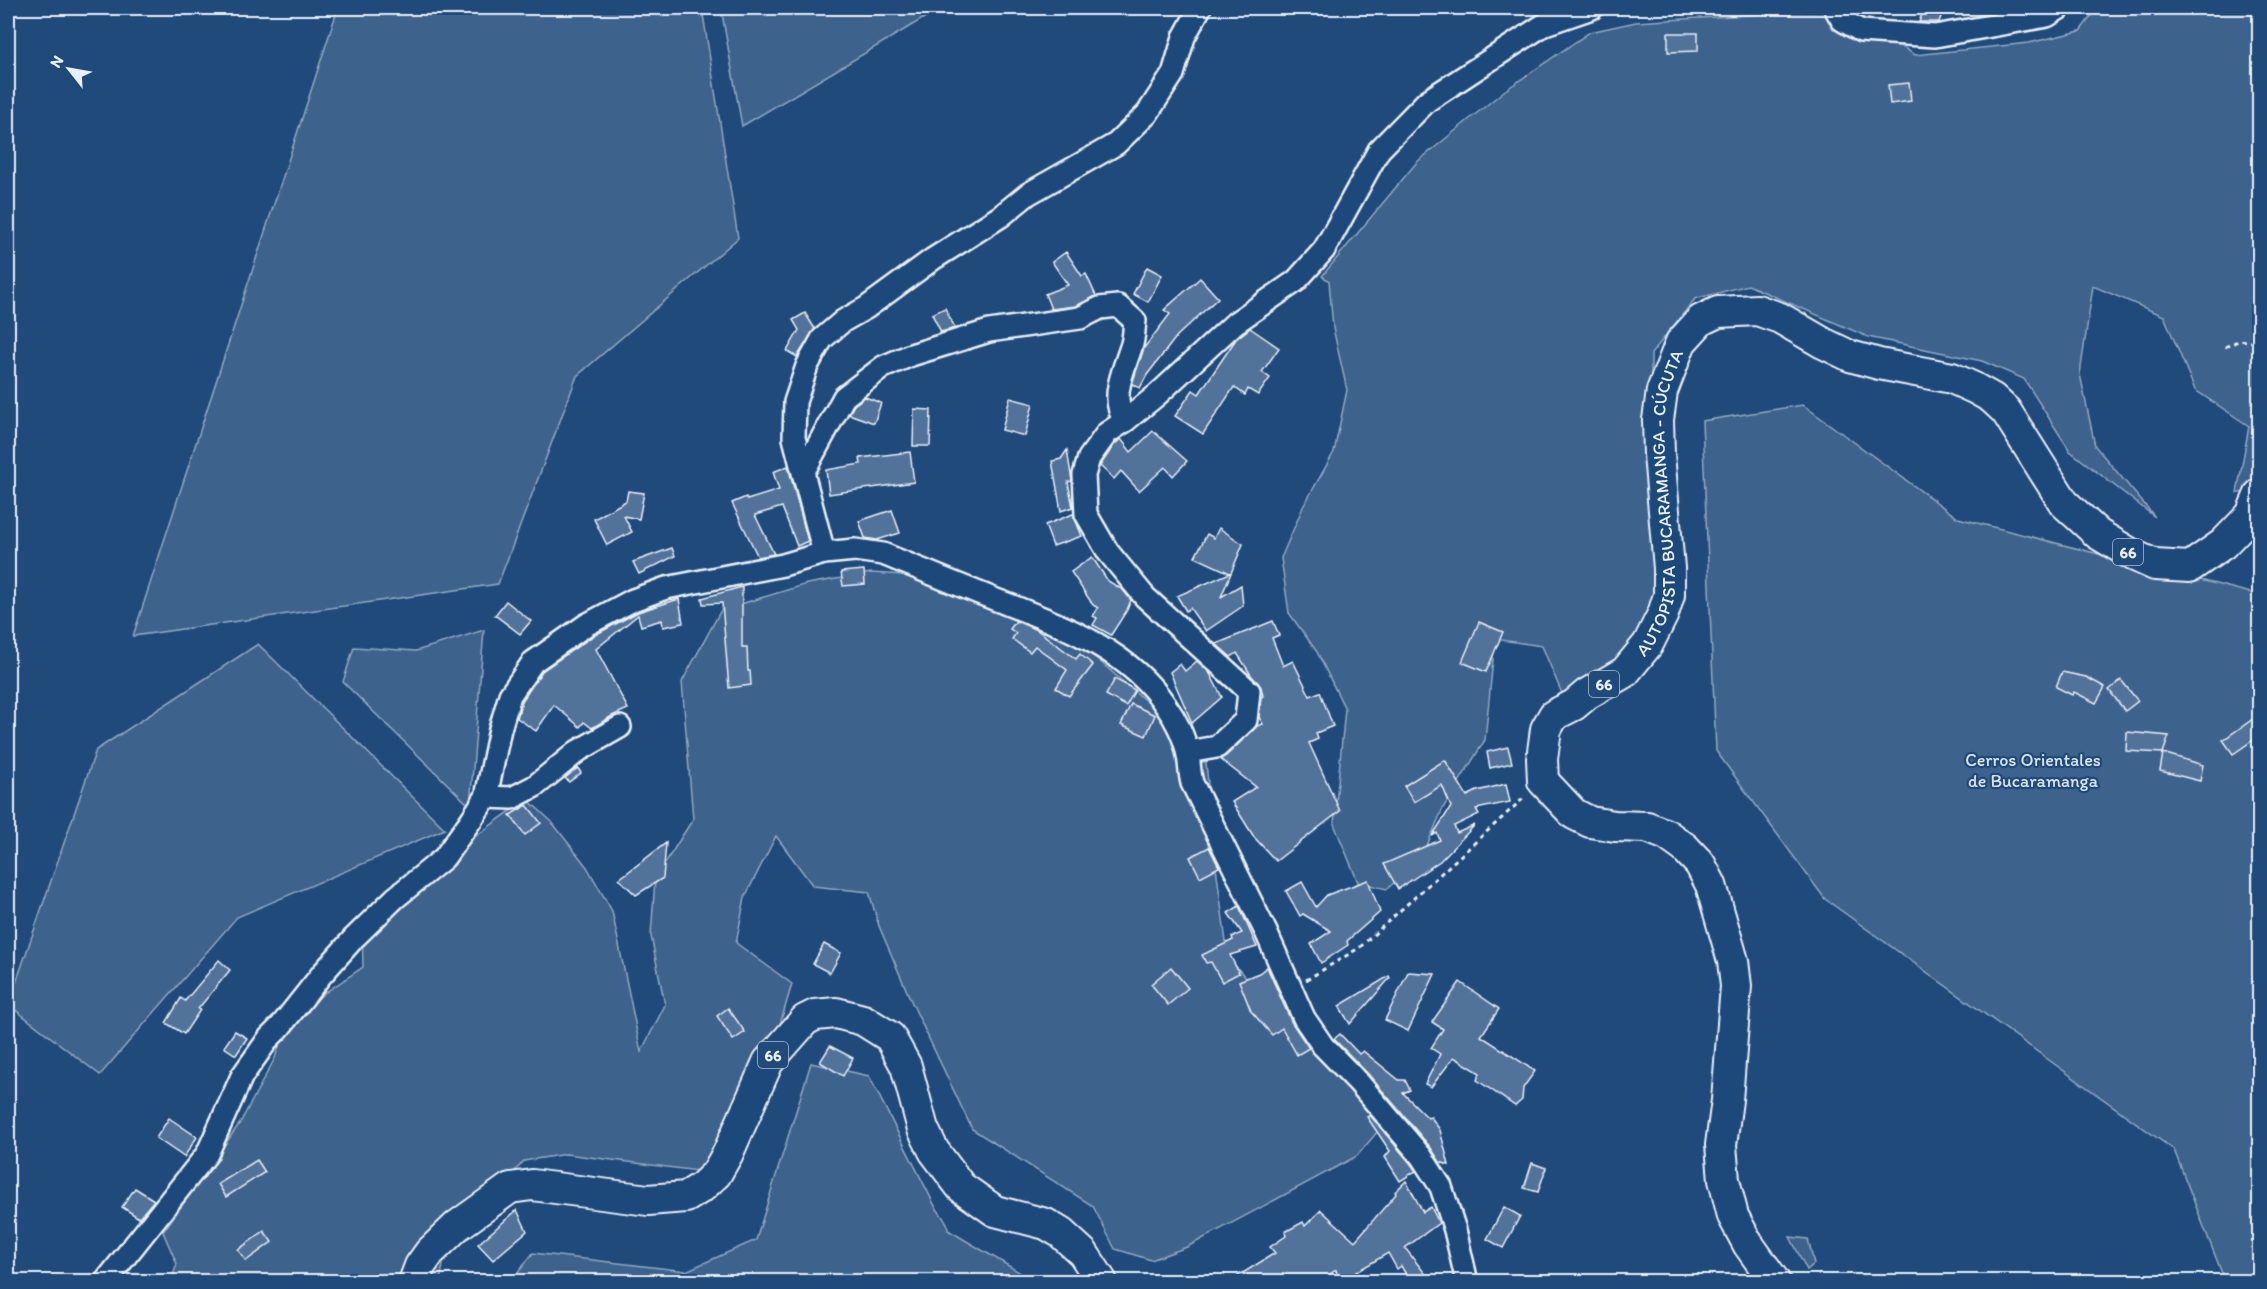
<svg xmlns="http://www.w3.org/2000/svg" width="2267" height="1289" font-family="Itim,sans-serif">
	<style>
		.green { fill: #3c628c; stroke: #92aac2; stroke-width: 1.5 }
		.building { fill: #517399; stroke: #e8f1f8; stroke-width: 1.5 }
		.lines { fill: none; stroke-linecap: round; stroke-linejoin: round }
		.minor-casing { stroke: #e8f1f8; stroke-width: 26 }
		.highway-casing { stroke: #e8f1f8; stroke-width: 34 }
		.path { stroke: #e8f1f8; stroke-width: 3; stroke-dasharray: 4.5 4.5; stroke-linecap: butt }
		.minor { stroke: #1f4a7a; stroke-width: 21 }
		.highway { stroke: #1f4a7a; stroke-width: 30 }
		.labels { text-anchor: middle; stroke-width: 4.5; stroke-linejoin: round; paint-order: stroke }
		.shield { fill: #1f4a7a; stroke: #acbfd2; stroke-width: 1.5 }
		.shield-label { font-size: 16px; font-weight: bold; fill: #e8f1f8 }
		.street-label { font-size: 18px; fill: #e8f1f8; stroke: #1f4a7a }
		.park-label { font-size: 18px; fill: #d7e3ed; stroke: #1f4a7a }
	</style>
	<rect width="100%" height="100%" fill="#1f4a7a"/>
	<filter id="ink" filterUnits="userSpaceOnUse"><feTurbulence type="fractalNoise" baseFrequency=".0167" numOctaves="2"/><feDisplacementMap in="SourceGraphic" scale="12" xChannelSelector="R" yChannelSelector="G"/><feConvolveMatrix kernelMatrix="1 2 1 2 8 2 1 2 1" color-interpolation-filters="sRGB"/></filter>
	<g filter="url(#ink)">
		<g class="green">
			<path d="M338 8H702L738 238 577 376 498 584 133 636Z"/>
			<path d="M721 8H941L742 126Z"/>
			<path d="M1861 8 1886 37 1915 55 2029 43 2080 31 2096 10 2095 8H2259V493H2237L2249 426 2195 390 2164 316 2093 286 2080 374 2095 446 2155 517 2070 451 2024 379 1982 361 1868 337 1748 285 1695 299 1651 354V389L1666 591 1638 650 1563 696 1542 646 1495 639 1485 740 1443 808 1422 857 1387 889 1358 882 1334 824 1345 709 1317 652 1289 613 1281 558 1303 507 1334 452 1347 390 1333 328 1329 281 1322 276 1417 162 1504 91 1590 32 1636 22Z"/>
			<path d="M1803 405 1958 518 2259 595V1281H2225L2174 1150 1825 899 1716 751 1702 421Z"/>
			<path d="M871 573 955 578 1076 641 1205 752 1216 867 1228 957 1258 992 1313 1039 1389 1118 1357 1156 1187 1247 1151 1260 1115 1249 1093 1206 972 1129 912 1003 879 926 869 892 813 886 776 836 745 897 736 943 792 984 751 1121 698 1171 566 1154 524 1161 446 1249 440 1281H171L177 1264 163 1232 240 1123 275 1058 289 1017 363 967 362 926 395 895 527 799 551 821 587 867 612 911 641 1052 665 1005 651 936 655 879 693 819 682 682 721 610 807 584Z"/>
			<path d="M484 630 470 806 343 682 354 647 416 651Z"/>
			<path d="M258 644 445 829 237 917 100 1075 9 1005 8 1006 96 750Z"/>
			<path d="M811 1063 869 1076 935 1206 947 1223 948 1230 1034 1281 511 1282 533 1253 686 1271 756 1240Z"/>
			<path d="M1790 1237 1808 1239 1814 1264 1807 1270Z"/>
		</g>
		<g class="building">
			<path d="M1924 8 1942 14 1939 22H1919Z"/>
			<path d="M1668 33H1698V51L1668 52Z"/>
			<path d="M1909 83 1911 101 1890 104 1888 85Z"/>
			<path d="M1066 252 1082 276 1086 274 1096 296 1076 306 1051 309 1045 294 1068 285 1052 262Z"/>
			<path d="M1147 267 1162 275 1148 302 1133 294Z"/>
			<path d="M1200 278 1218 298 1177 336 1147 375 1140 388 1132 384 1144 348 1170 314 1164 310Z"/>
			<path d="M945 308 955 328 941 332 932 314Z"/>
			<path d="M805 313 815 329 797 357 787 351 799 330 793 320Z"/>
			<path d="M1250 328 1279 348 1262 372 1270 378 1258 395 1248 389 1245 395 1234 387 1203 434 1175 416 1193 390 1199 394 1236 339Z"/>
			<path d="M865 397 881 403 874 423 849 414 854 405Z"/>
			<path d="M1010 398 1033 404 1025 436 1002 430Z"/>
			<path d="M914 409 931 410 930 446H913Z"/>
			<path d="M1153 431 1187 461 1173 476 1165 467 1139 491 1121 471 1114 479 1100 466 1114 445 1121 439 1131 452Z"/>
			<path d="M1067 450 1072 481 1068 482 1073 507 1061 511 1052 461 1061 459Z"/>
			<path d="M910 452 914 482 829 494 826 470 861 464 860 458Z"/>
			<path d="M788 466 808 541 797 546 782 507 755 515 774 554 758 557 732 503 746 497 747 500 779 490 773 472Z"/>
			<path d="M628 491 644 493 639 519 624 516 632 532 607 545 594 519 626 501Z"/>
			<path d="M892 510 900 533 877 540 865 538 859 521Z"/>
			<path d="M1073 514 1082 536 1053 546 1045 525Z"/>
			<path d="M1219 528 1243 544 1221 597 1241 585 1243 606 1206 631 1190 608 1186 611 1177 596 1230 573 1195 557 1207 534 1214 538Z"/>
			<path d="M672 548 675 556 639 574 633 562Z"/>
			<path d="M1092 557 1108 581 1123 590 1131 600 1127 610 1111 635 1093 625 1097 618 1093 616 1098 608 1093 605 1071 572Z"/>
			<path d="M864 570 865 584 843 586 841 572Z"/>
			<path d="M742 587V647H747L748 671H750L751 685 729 688 722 603 703 604 702 598Z"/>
			<path d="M679 599 683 623 663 627 662 620 641 626 638 615 596 649 628 709 612 716 592 728 584 722 580 727 554 705 536 731 517 718 522 701 542 671 593 636 638 612Z"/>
			<path d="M506 601 531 621 520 634 495 615Z"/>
			<path d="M1016 621 1037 630 1076 659 1080 654 1093 665 1069 696 1056 688 1067 670 1035 646 1030 652 1012 639 1016 633 1010 629Z"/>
			<path d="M1273 621 1279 635 1272 638 1283 666 1293 661 1310 696 1320 692 1333 726 1316 733 1318 739 1309 743 1340 811 1276 861 1254 837 1232 802 1256 787 1220 759 1226 756 1257 726 1263 724 1259 717 1261 697 1263 696 1261 687 1251 675 1237 653 1231 657 1216 644Z"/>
			<path d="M1479 622 1503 632 1486 672 1462 662Z"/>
			<path d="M1197 661 1209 672 1222 697 1192 723 1170 672 1180 664 1185 671Z"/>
			<path d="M2062 672 2086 677 2105 687 2096 703 2074 692 2072 695 2056 687Z"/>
			<path d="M1115 679 1135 690 1126 706 1106 695Z"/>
			<path d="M2121 680 2138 701 2125 711 2109 690Z"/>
			<path d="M1131 704 1155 715 1146 736 1121 725Z"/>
			<path d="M2253 719 2259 729V736L2233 754 2223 740Z"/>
			<path d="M2127 732 2169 736 2163 753 2126 751Z"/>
			<path d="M1508 747 1512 763 1490 768 1487 752Z"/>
			<path d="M2163 753 2203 765 2200 781 2160 771Z"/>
			<path d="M1445 760 1467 796 1477 791 1506 784 1510 802 1476 809 1479 814 1454 826 1457 833 1475 825 1440 861 1398 889 1384 864 1440 840 1437 833 1432 836 1451 807 1442 785 1414 802 1404 786Z"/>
			<path d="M578 768 581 773 569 782 565 778Z"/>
			<path d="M527 805 541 823 525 835 510 815Z"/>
			<path d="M666 843 663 878 636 895 619 879Z"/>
			<path d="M1209 847 1219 867 1200 877 1190 857Z"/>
			<path d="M1368 880 1380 912 1347 941 1348 945 1321 963 1311 944 1331 931 1303 914 1300 916 1286 891 1302 882 1316 907 1327 895Z"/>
			<path d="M1239 906 1257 947 1230 955 1239 973 1222 982 1211 962 1206 963 1202 955 1233 940 1232 937 1242 933 1228 913Z"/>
			<path d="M824 944 841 953 830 973 813 964Z"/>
			<path d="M219 960 230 970 198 1009 200 1010 184 1034 166 1023 181 998 185 1001Z"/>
			<path d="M1171 967 1188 988 1168 1005 1151 984Z"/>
			<path d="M1267 967 1292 1023 1309 1048 1297 1055 1282 1028 1272 1035 1251 1011 1239 981 1259 973Z"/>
			<path d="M1408 972 1435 974 1408 1031 1385 1020Z"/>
			<path d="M1389 976 1390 978 1350 1024 1339 1006Z"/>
			<path d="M1460 982 1499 1009 1481 1036 1535 1071 1523 1088 1522 1100 1515 1106 1477 1080 1480 1073 1454 1057 1431 1087 1425 1084 1440 1054 1431 1048 1443 1029 1432 1022Z"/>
			<path d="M728 1008 745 1032 733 1040 717 1016Z"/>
			<path d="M235 1031 247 1038 236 1055 224 1047Z"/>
			<path d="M1340 1034 1359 1054 1363 1051 1399 1080H1405L1410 1090 1403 1093 1428 1118 1431 1117 1440 1130 1449 1165 1440 1162 1431 1148 1369 1075 1334 1039Z"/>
			<path d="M830 1046 853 1058 843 1076 820 1062Z"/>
			<path d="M1370 1115 1411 1164 1416 1171 1400 1181 1385 1157 1390 1151 1367 1117Z"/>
			<path d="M169 1118 197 1137 184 1157 156 1138Z"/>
			<path d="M257 1160 265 1172 226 1197 218 1184Z"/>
			<path d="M1532 1163 1546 1168 1538 1192 1524 1188Z"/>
			<path d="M1406 1181 1423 1212 1431 1207 1439 1223 1405 1248 1431 1281H1410L1401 1266 1397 1269 1388 1253 1356 1272 1362 1281H1339L1336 1270 1320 1281H1230L1275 1253 1270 1247 1286 1236 1285 1232 1303 1222 1305 1226 1321 1210 1355 1241 1396 1194 1395 1192Z"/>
			<path d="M135 1188 154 1200 139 1218 122 1207Z"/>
			<path d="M1504 1207 1520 1216 1503 1248 1487 1239Z"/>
			<path d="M517 1210 527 1231 493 1260 478 1244Z"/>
			<path d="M264 1231 272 1242 246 1261 238 1250Z"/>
		</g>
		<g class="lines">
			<defs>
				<g id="minor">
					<path d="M1835 8 1842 20 1861 31 1935 36 2047 16 2060 8"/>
					<path d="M804 471 844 397 883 367 911 355 989 331 1080 318 1100 308 1118 306 1135 321C1134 328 1134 337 1132 344 1124 370 1109 397 1125 421"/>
					<path d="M824 553 794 438 795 402 807 366 822 339 843 321 866 308 933 259 1001 216 1028 194 1116 144 1147 114 1173 74 1184 37 1200 8"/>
					<path d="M1188 752 1217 747 1246 720 1249 691 1145 597 1108 552 1086 514 1084 475 1089 458 1107 433 1125 421 1157 395 1235 323 1296 281 1324 250 1379 150 1427 101 1545 24 1592 8"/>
					<path d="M486 797 512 798 535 786 578 751 620 727"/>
					<path d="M105 1282 207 1154 242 1076 269 1038 280 1027 322 974 354 938 395 898 444 858 471 820 486 797 500 729 510 695 533 662 586 625 633 600 666 588 783 565 824 553 855 550 883 554C918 568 953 583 989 597 1052 622 1127 646 1166 706 1175 718 1184 736 1187 751 1190 762 1189 772 1192 783L1266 932 1304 1018 1323 1046 1359 1083 1421 1156 1441 1187 1455 1230 1467 1282"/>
				</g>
				<g id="highway">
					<path d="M414 1282 420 1266 430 1252 457 1226 510 1188 532 1185 648 1200 686 1197 702 1187 716 1174 728 1153 768 1062 805 1020 815 1015 836 1013 863 1020 890 1037 906 1066 923 1129 934 1151 961 1187 995 1211 1046 1224 1061 1233 1083 1253 1102 1282"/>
					<path id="s1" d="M1775 1282 1748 1244 1733 1216 1724 1180 1721 1145 1727 1100 1736 986 1733 961 1711 885 1700 864 1685 848 1667 835 1647 827 1615 826 1590 822 1574 814 1543 781 1542 759 1546 729 1554 715 1574 705 1587 694 1625 672 1648 644 1663 614 1669 595V568L1659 454 1658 420 1662 391 1681 342 1701 320 1718 312 1757 310 1780 318 1823 343 1850 356 1879 364 1952 378 1974 388 1992 398 2006 411 2064 503 2098 534 2133 555 2155 565 2190 567 2223 544 2251 515 2260 494"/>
				</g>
			</defs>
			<use href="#minor" class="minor-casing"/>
			<use href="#highway" class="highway-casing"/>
			<g class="path">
				<path d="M2225 347 2240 340 2260 343"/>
				<path d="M1306 980 1359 948 1526 796"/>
			</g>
			<use href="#minor" class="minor"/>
			<use href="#highway" class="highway"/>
		</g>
	</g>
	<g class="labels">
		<g class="shield">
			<rect x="2113" y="539" width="30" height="26" rx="4.5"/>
			<rect x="1589" y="671" width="30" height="26" rx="4.5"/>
			<rect x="758" y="1042" width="30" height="26" rx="4.5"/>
		</g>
		<g class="shield-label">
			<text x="2128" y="558">66</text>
			<text x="1604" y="690">66</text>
			<text x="773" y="1061">66</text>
		</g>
		<g class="street-label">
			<text dy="6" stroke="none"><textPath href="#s1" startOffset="957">AUTOPISTA BUCARAMANGA - CÚCUTA</textPath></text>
		</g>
		<g class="park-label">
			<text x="2033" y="766">Cerros Orientales<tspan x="2033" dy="21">de Bucaramanga</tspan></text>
		</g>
	</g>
	<rect width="2267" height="1289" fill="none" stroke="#1f4a7a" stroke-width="30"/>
	<rect x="15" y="15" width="2237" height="1259" fill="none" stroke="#e8f1f8" stroke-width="2" filter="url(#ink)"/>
	<g transform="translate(69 69) rotate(301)" stroke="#1f4a7a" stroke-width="4.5" paint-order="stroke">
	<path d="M0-4.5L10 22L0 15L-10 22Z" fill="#e8f1f8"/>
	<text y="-9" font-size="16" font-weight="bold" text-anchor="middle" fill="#e8f1f8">N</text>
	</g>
</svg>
